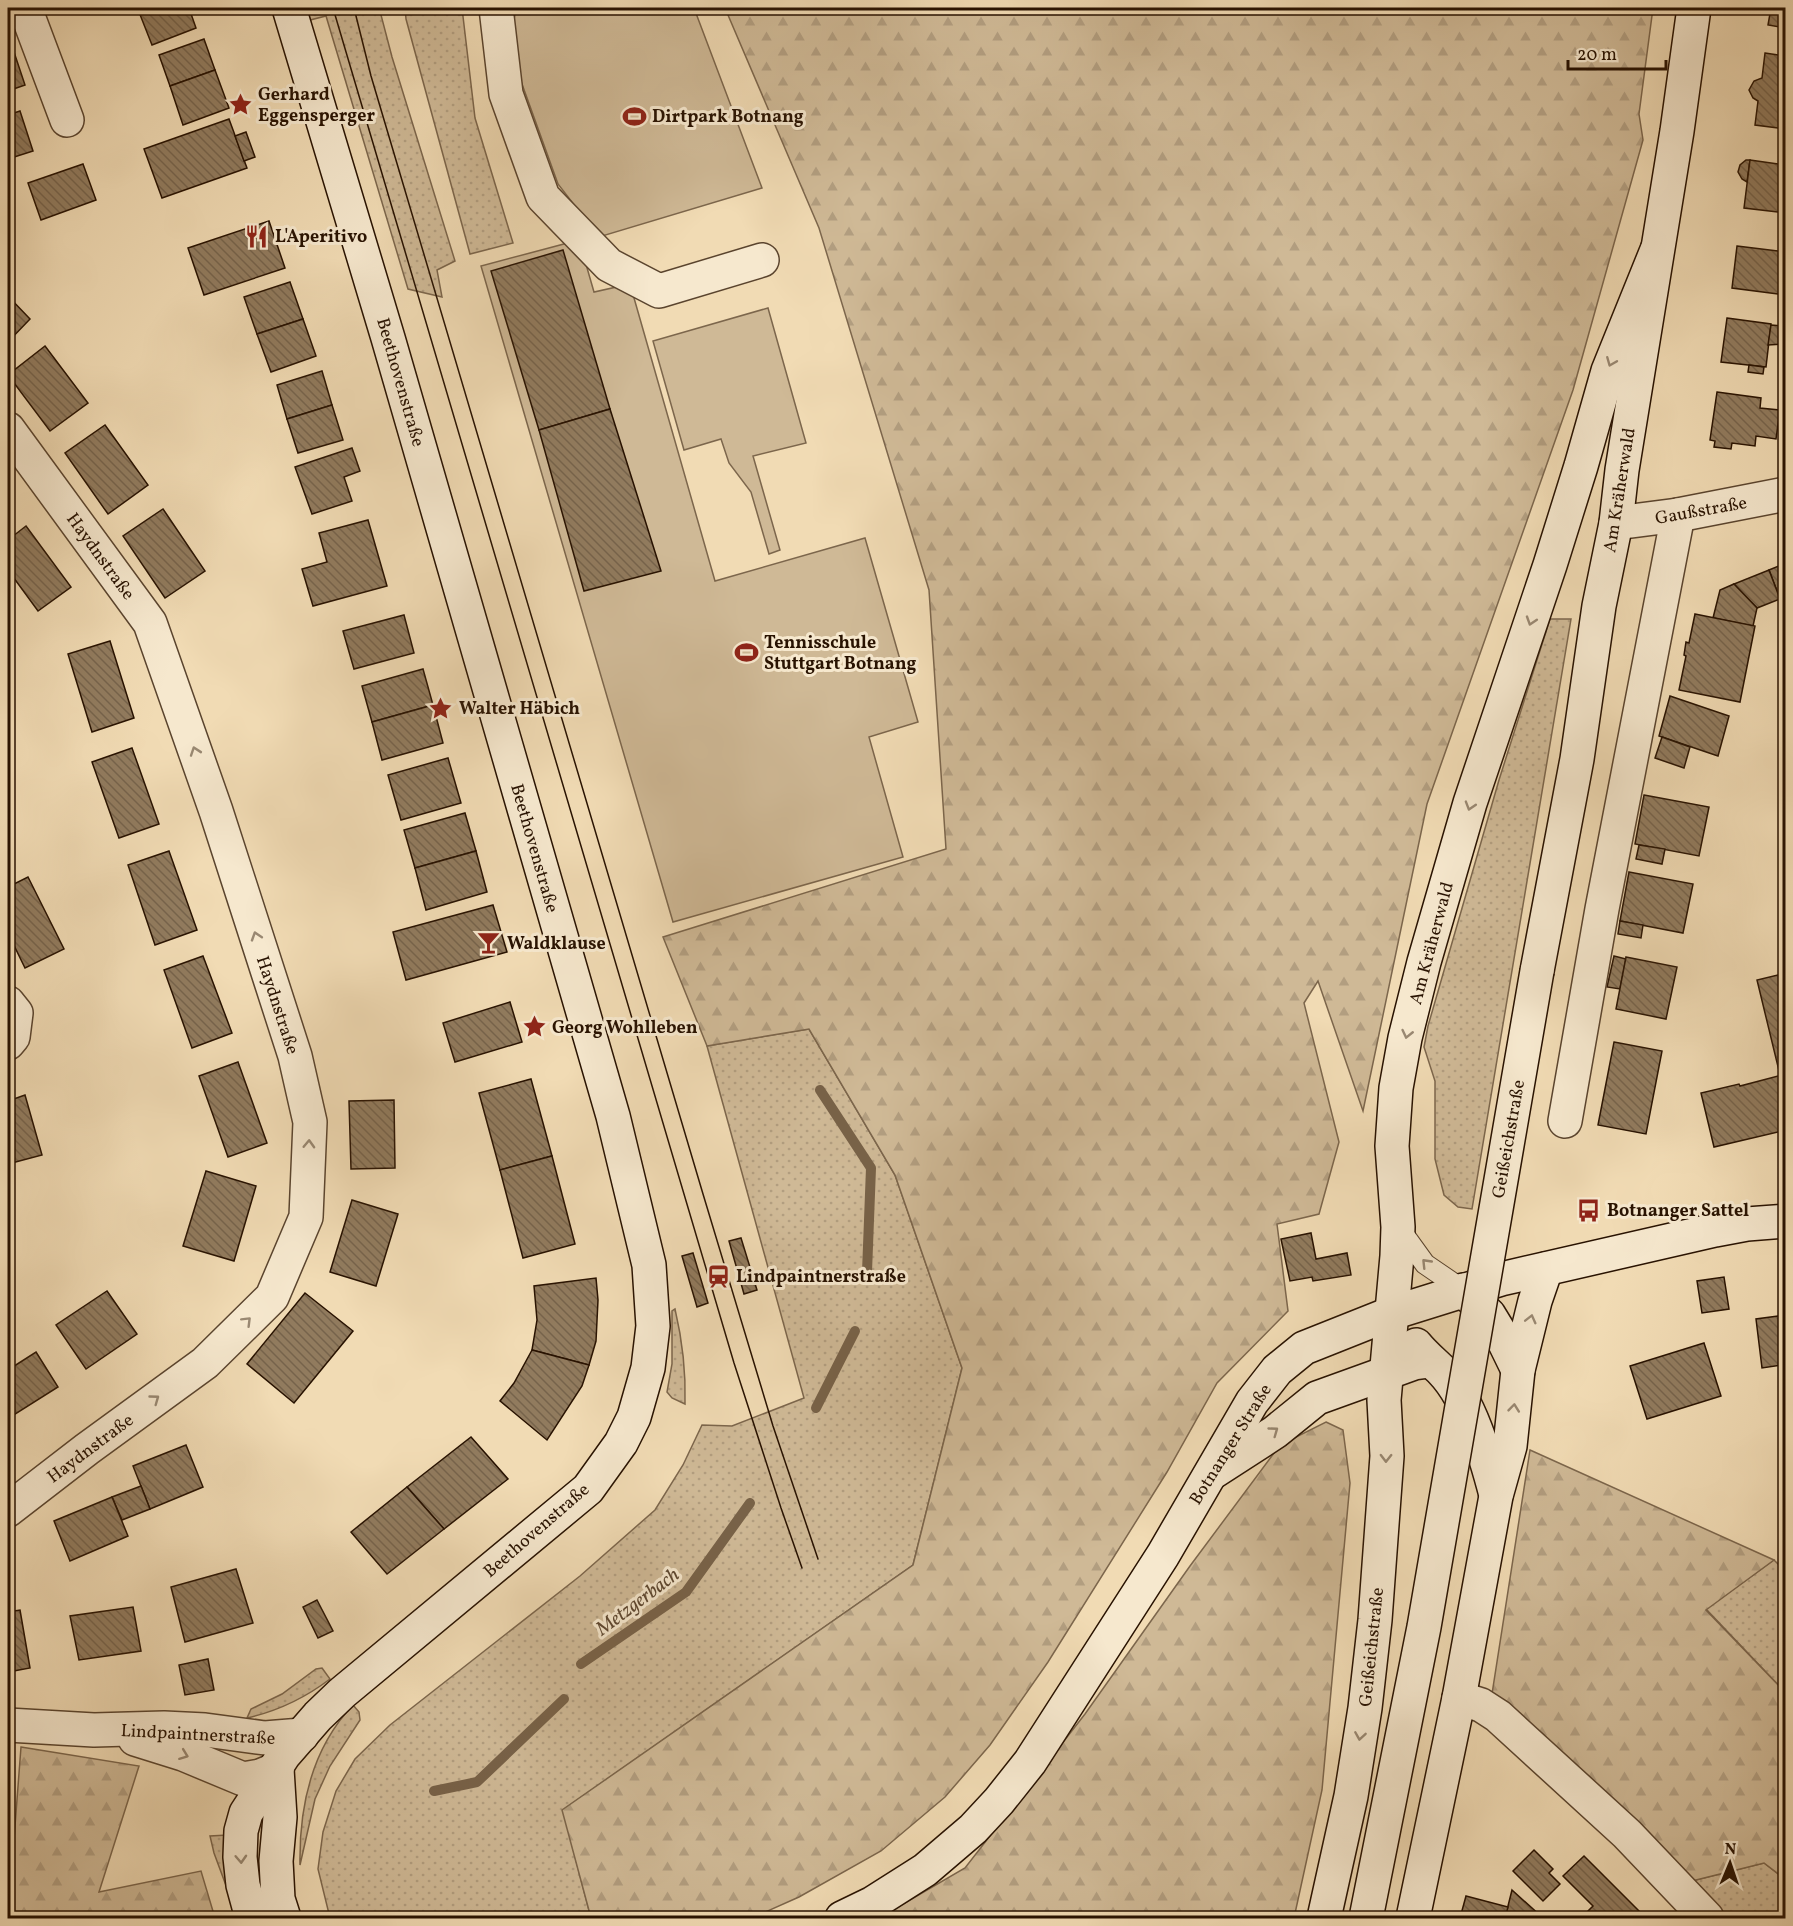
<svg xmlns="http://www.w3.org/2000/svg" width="1793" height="1926" font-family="Vollkorn,serif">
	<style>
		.green { fill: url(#green-dots); stroke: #7c664c; stroke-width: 1.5 }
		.forest { fill: url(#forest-firs); stroke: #7c664c; stroke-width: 1.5 }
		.pitch { fill: #cfb996; stroke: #7c664c; stroke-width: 1.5 }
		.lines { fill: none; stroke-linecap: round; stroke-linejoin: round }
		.stream { stroke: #786248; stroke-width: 10 }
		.building { fill: url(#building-back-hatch); stroke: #281201; stroke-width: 1.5 }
		.service-casing { stroke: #5a442e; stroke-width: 22 }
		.minor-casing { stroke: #5a442e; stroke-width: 36 }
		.tertiary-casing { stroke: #5a442e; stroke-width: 36 }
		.secondary-casing { stroke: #281201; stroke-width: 36 }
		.service { stroke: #f6e8ce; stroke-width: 20 }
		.minor { stroke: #f6e8ce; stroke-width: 33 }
		.tertiary { stroke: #f6e8ce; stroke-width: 33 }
		.secondary { stroke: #f6e8ce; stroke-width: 33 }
		.tram { stroke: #281201; stroke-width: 1.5 }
		.secondary-bridge-casing { stroke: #281201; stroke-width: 36; stroke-linecap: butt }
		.secondary-bridge { stroke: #f6e8ce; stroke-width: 33 }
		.oneway { stroke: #998872 }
		.labels { text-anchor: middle; stroke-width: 6; stroke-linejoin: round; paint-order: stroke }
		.poi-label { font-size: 18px; font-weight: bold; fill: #281201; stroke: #f6e8ce; text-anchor: start }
		.street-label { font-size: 18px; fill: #281201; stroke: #f6e8ce }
		.water-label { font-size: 20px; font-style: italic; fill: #5d4730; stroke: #f6e8ce }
	</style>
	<defs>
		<pattern id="green-dots" width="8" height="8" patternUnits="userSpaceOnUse" patternTransform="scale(1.5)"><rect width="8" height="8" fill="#cfb996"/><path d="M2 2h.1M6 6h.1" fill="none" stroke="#b29e80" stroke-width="1.8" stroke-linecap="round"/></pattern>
		<pattern id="forest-firs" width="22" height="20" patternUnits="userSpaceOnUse" patternTransform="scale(1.5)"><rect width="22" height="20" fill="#cfb996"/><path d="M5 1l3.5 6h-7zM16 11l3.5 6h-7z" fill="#b29e80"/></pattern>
		<pattern id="building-back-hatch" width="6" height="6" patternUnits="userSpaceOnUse" patternTransform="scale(1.5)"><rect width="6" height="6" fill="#917b5e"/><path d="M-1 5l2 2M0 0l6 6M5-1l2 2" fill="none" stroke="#76634b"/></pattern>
	</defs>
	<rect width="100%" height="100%" fill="#f1dbb4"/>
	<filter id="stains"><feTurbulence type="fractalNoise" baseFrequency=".00333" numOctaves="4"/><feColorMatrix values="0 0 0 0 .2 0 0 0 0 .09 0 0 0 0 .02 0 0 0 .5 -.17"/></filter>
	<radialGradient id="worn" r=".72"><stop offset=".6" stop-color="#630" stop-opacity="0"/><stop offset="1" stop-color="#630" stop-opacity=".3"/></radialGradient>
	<g class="green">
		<path d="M307 8H381V15L392 57 455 261 437 270 442 297 408 289 326 16 310 20Z"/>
		<path d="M405 8H462L475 118 513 243 470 254 406 19Z"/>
		<path d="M1550 619H1571L1472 1209 1458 1207 1444 1195 1435 1159V1081L1424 1047 1428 1026 1499 780Z"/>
		<path d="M809 1029 895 1175 962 1368 913 1565 563 1810 591 1918H330L318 1869 323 1832 336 1791 355 1759 390 1725 580 1576 655 1510 683 1465 702 1425 732 1426 804 1398 707 1046Z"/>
		<path d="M675 1309C683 1343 686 1370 685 1404L672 1398 667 1392 672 1364V1311Z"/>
		<path d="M1774 1560 1785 1571V1692L1706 1609Z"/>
		<path d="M322 1668 330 1679C305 1698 278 1711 247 1718L251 1709 282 1694 316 1669Z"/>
		<path d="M353 1705 359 1712 360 1720 330 1766 315 1799 300 1865C299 1807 312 1748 353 1705Z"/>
		<path d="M228 1835 238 1918 214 1853 210 1836Z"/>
		<path d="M1764 1863 1785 1879V1918H1730L1688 1882Z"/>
	</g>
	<g class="forest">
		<path d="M725 8H1653L1639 114 1643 140 1573 390 1427 804 1363 1111 1318 981 1304 1003 1339 1142 1319 1214 1277 1224 1288 1311 1217 1383 1167 1472 1048 1662 990 1745 945 1797 881 1851 799 1897 752 1918H591L562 1810 913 1565 962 1368 895 1175 809 1029 707 1046 663 937 946 849 929 590 819 228Z"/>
		<path d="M1326 1422 1343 1430 1350 1483 1322 1790 1294 1918H879L965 1868 1085 1714 1190 1566 1280 1445Z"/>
		<path d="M1530 1450 1774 1560 1706 1610 1785 1692V1879L1764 1863 1688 1882 1492 1694Z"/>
		<path d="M21 1747 139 1766 99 1892 201 1871 215 1918H8Z"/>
	</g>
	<g class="pitch">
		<path d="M516 8H694L762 188 599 237 558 184 509 48Z"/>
		<path d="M579 240 594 292 630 284 715 581 865 538 918 722 869 737 903 857 673 922 481 266Z"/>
		<path d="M768 308 806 443 753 456 780 550 769 554 751 492 729 463 721 439 684 450 653 341Z"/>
	</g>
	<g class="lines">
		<g class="stream">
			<path d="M820 1090 871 1168 867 1272"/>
			<path d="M816 1408 855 1331"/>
			<path d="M581 1664 686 1592 750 1503"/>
			<path d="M434 1791 477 1782 564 1699"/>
		</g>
	</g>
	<g class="building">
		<path d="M151 8H189L196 28 152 45 139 12Z"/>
		<path d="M1771 8H1786V28L1768 25Z"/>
		<path d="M204 39 215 70 170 86 159 55Z"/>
		<path d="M10 40 25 85 8 91V41Z"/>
		<path d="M1765 53 1786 56V129L1755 125 1758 101 1753 98 1749 90 1754 81 1762 78Z"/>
		<path d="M215 70 229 108 183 125 170 86Z"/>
		<path d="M20 111 33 151 8 159V115Z"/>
		<path d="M229 119 247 168 162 198 144 149Z"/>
		<path d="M246 132 255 157 244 161 235 136Z"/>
		<path d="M1746 160H1750L1747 182 1742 179 1738 172 1740 165Z"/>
		<path d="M1750 160 1786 165V213L1744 208Z"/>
		<path d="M83 164 96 200 41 220 28 183Z"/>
		<path d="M269 221 285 268 204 295 188 248Z"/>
		<path d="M1737 246 1786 252V295L1732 288Z"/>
		<path d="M563 250 610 409 539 430 491 271Z"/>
		<path d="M290 282 303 319 257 334 244 297Z"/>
		<path d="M8 296 30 319 8 342Z"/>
		<path d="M1727 318 1771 324 1766 367 1721 362Z"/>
		<path d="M303 319 316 356 271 372 257 334Z"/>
		<path d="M1771 325 1784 326 1782 344 1768 345Z"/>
		<path d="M45 346 88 403 50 431 8 375Z"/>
		<path d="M1749 365 1764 367 1763 374 1748 372Z"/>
		<path d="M322 371 332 405 287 419 277 385Z"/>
		<path d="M1717 392 1761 398 1760 408 1780 410 1776 439 1756 436 1755 446 1732 443 1731 449 1714 447 1715 441 1710 440Z"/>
		<path d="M332 405 343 440 298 453 287 419Z"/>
		<path d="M610 409 661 571 584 591 539 430Z"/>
		<path d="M105 425 148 485 108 514 65 453Z"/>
		<path d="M352 448 360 471 344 477 352 501 312 514 295 467Z"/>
		<path d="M163 509 205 571 165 598 123 536Z"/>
		<path d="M368 520 387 586 313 606 302 569 327 562 319 533Z"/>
		<path d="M26 526 71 587 38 611 8 570V540Z"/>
		<path d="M1786 563V611L1785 612 1769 570Z"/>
		<path d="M1769 570 1780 599 1757 608 1734 584Z"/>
		<path d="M1734 584 1757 608 1753 626 1713 618 1720 590Z"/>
		<path d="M1695 614 1755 626 1740 702 1679 690 1686 656 1684 655 1686 642 1689 643Z"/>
		<path d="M404 615 414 653 354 669 343 631Z"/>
		<path d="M110 641 134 718 92 732 68 654Z"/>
		<path d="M423 669 433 705 372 722 362 686Z"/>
		<path d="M1670 696 1729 716 1718 756 1659 736Z"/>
		<path d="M433 705 443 743 382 760 372 722Z"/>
		<path d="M1662 737 1690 747 1684 768 1655 758Z"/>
		<path d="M132 748 159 824 119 838 92 762Z"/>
		<path d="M448 758 461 803 401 820 388 775Z"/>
		<path d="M1644 795 1709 807 1699 856 1635 844Z"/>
		<path d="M465 813 476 851 415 868 404 830Z"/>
		<path d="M1786 817V858L1781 852Z"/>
		<path d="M1639 845 1665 849 1662 864 1636 859Z"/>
		<path d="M169 851 197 930 155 945 128 865Z"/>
		<path d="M476 851 487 892 426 910 415 868Z"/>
		<path d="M1629 872 1693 884 1683 933 1620 921Z"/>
		<path d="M28 877 64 949 25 968 8 933V887Z"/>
		<path d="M493 905 507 952 406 980 393 932Z"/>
		<path d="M1620 921 1643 925 1641 938 1618 934Z"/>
		<path d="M203 956 232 1033 192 1048 164 970Z"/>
		<path d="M1614 956 1626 959 1620 989 1607 987Z"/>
		<path d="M1626 957 1677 967 1666 1019 1616 1009Z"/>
		<path d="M1786 973V1074L1780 1075 1757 980Z"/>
		<path d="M510 1002 522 1042 455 1062 443 1023Z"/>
		<path d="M1614 1042 1662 1051 1646 1134 1598 1125Z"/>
		<path d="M238 1062 267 1143 228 1157 199 1076Z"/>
		<path d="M1786 1074V1130L1714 1147 1701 1093 1739 1084 1740 1086Z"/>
		<path d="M531 1079 552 1156 500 1170 479 1093Z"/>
		<path d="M25 1095 42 1155 8 1164V1101Z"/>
		<path d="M394 1100 395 1168 351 1169 349 1101Z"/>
		<path d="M552 1156 575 1244 523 1258 500 1170Z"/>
		<path d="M206 1171 256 1186 234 1261 183 1246Z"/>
		<path d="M352 1200 398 1214 376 1286 330 1272Z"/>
		<path d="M1311 1233 1316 1259 1347 1253 1351 1275 1313 1281 1312 1277 1290 1281 1281 1239Z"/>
		<path d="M741 1238 757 1290 744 1294 729 1241Z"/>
		<path d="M693 1253 708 1303 697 1307 682 1256Z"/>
		<path d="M1724 1277 1729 1309 1702 1313 1697 1281Z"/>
		<path d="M596 1278 598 1300 596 1341 589 1365 532 1350 537 1320 534 1286Z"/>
		<path d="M107 1291 137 1334 86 1369 56 1325Z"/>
		<path d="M305 1293 353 1331 294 1403 247 1364Z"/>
		<path d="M1786 1315V1368L1782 1365 1762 1368 1756 1319Z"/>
		<path d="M1704 1343 1721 1396 1647 1419 1630 1366Z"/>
		<path d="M532 1350 589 1365 582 1386 547 1440 500 1401 514 1383Z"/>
		<path d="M36 1352 58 1387 9 1418 8 1370Z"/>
		<path d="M471 1437 508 1479 444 1529 407 1487Z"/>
		<path d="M186 1445 203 1487 150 1509 133 1466Z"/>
		<path d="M141 1486 150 1509 122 1520 112 1497Z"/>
		<path d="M407 1487 444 1529 387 1574 351 1532Z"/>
		<path d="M112 1497 128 1536 70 1561 54 1521Z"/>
		<path d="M236 1569 253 1623 185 1642 171 1587Z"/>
		<path d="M317 1600 333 1631 318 1638 303 1607Z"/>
		<path d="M133 1607 141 1651 79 1660 70 1616Z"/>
		<path d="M20 1610 30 1668 8 1672V1612Z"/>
		<path d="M208 1659 214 1690 185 1695 179 1665Z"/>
		<path d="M1534 1850 1553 1869 1549 1873 1560 1884 1543 1901 1513 1871Z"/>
		<path d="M1584 1856 1646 1918H1595L1588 1911 1593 1906 1563 1876Z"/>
		<path d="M1512 1890 1543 1918H1505Z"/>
		<path d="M1466 1896 1508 1907 1505 1918H1460Z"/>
	</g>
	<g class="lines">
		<defs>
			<path id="service" d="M1399 1228 1425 1264 1463 1290"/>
			<g id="minor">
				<path d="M25 8 67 120"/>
				<path d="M496 8 506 94 543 197 609 265 659 291 762 260"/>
				<path d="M8 429 150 623 216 811 295 1056 310 1122 306 1217 272 1297 205 1363 87 1449 8 1510"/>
				<path d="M1616 523 1678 515 1786 494"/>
				<path d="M8 1003 16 1013 13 1037 8 1043"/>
				<path d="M1565 1121 1602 909 1678 515"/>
				<path d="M1459 1698 1481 1705 1498 1716 1627 1834 1707 1918"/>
			</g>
			<g id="tertiary">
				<path d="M8 1725 94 1730 164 1728 205 1730 265 1738 302 1735"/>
				<path d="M135 1739 183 1754 243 1779 260 1776 277 1769"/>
			</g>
			<g id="secondary">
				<path d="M1537 971 1577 759 1599 606 1616 523 1622 470 1677 131 1694 8"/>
				<path d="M1463 1290 1489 1315 1500 1333 1518 1370"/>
				<path d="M1416 1345C1424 1355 1433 1362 1442 1371 1470 1400 1486 1457 1496 1495"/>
				<path d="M1215 1471 1275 1432 1317 1398 1414 1363 1429 1361"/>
				<path d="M277 1769 280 1817 276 1861 278 1899 284 1918"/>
				<path d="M252 1918 243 1885 240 1857 241 1831 246 1813 284 1755 318 1716 342 1693 588 1489 621 1443 634 1417 648 1368 653 1326 649 1265 613 1116 388 338 289 8"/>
				<path d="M842 1918 873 1903 925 1870 973 1829 999 1801 1030 1762 1163 1555 1252 1402 1277 1370 1304 1348 1392 1313 1501 1279 1715 1230 1747 1224 1786 1221"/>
				<path d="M1324 1918 1351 1796 1365 1708 1375 1620 1387 1456 1384 1400 1397 1256 1398 1227 1392 1146 1396 1088 1405 1038 1424 962 1470 803 1550 565 1581 466 1608 371 1657 250"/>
				<path d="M1413 1918 1459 1698 1496 1496 1510 1446 1518 1370 1535 1301 1546 1269"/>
			</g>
		</defs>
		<use href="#service" class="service-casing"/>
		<use href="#minor" class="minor-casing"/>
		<use href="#tertiary" class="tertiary-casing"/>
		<use href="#secondary" class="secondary-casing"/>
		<use href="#service" class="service"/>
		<use href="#minor" class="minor"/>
		<use href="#tertiary" class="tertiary"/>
		<use href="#secondary" class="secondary"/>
		<g class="tram">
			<path d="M333 8 734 1363 781 1508 802 1568"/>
			<path d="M354 8 371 76 703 1194 773 1426 818 1559"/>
		</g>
		<defs>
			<path id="secondary-bridge" d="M1366 1918 1424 1627 1537 971"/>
		</defs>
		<use href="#secondary-bridge" class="secondary-bridge-casing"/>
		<use href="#secondary-bridge" class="secondary-bridge"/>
	</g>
	<defs><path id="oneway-chevron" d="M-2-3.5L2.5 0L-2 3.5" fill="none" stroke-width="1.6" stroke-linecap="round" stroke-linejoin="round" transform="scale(1.5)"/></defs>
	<g class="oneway">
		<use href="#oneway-chevron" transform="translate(1611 362) rotate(112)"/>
		<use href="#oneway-chevron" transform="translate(1531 621) rotate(108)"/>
		<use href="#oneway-chevron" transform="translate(195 751) rotate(-109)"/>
		<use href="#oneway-chevron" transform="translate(1470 806) rotate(107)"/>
		<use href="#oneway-chevron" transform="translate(256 936) rotate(-108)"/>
		<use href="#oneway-chevron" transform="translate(1407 1034) rotate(103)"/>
		<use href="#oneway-chevron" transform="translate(309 1144) rotate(-88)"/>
		<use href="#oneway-chevron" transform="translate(1426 1263) rotate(-134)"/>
		<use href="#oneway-chevron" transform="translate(1531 1319) rotate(-76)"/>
		<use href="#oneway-chevron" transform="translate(247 1321) rotate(-45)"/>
		<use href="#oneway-chevron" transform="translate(155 1399) rotate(-36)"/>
		<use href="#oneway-chevron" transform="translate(1514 1408) rotate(-84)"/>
		<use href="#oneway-chevron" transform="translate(1274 1431) rotate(-36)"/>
		<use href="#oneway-chevron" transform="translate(1386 1458) rotate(91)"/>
		<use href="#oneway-chevron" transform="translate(1360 1736) rotate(99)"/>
		<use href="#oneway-chevron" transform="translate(184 1755) rotate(21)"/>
		<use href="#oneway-chevron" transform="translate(241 1859) rotate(87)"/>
	</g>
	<defs>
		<symbol id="sight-bare" viewBox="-9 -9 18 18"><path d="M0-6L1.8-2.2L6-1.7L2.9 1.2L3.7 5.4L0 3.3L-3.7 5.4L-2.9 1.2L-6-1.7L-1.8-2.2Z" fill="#8f2418" stroke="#f6e8ce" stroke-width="2.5" paint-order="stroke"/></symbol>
		<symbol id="stadium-bare" viewBox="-9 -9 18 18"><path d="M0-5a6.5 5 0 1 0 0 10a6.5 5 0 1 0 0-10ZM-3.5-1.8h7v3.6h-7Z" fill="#8f2418" stroke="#f6e8ce" stroke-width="2.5" paint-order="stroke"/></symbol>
		<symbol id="restaurant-bare" viewBox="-9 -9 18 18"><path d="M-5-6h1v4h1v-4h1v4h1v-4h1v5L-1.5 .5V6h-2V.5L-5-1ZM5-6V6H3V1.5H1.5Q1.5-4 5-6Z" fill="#8f2418" stroke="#f6e8ce" stroke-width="2.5" paint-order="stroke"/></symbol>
		<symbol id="bar-bare" viewBox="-9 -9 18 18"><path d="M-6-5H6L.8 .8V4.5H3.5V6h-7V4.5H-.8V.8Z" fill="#8f2418" stroke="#f6e8ce" stroke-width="2.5" paint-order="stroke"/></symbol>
		<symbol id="bus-bare" viewBox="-9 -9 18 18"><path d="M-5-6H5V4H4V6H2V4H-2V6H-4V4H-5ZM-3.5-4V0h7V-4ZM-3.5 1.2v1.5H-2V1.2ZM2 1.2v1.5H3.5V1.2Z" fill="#8f2418" stroke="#f6e8ce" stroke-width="2.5" paint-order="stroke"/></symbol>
		<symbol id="station-bare" viewBox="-9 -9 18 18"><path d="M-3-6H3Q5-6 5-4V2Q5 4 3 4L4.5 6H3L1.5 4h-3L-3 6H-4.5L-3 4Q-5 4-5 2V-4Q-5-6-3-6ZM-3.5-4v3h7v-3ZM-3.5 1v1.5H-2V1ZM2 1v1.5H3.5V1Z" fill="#8f2418" stroke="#f6e8ce" stroke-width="2.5" paint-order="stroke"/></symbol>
	</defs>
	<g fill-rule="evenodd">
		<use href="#sight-bare" x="224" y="88" width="33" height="33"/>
		<use href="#stadium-bare" x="618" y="100" width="33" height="33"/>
		<use href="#restaurant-bare" x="240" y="220" width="33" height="33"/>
		<use href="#stadium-bare" x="730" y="636" width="33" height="33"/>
		<use href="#sight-bare" x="424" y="692" width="33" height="33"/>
		<use href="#bar-bare" x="472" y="926" width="33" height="33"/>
		<use href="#sight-bare" x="518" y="1010" width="33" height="33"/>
		<use href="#bus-bare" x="1572" y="1194" width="33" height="33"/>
		<use href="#station-bare" x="702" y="1260" width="33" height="33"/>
	</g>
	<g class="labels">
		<g class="poi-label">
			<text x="258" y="100">Gerhard<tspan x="258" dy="21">Eggensperger</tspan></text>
			<text x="652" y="122">Dirtpark Botnang</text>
			<text x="275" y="242">L'Aperitivo</text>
			<text x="764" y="648">Tennisschule<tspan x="764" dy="21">Stuttgart Botnang</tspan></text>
			<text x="459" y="714">Walter Häbich</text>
			<text x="507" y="949">Waldklause</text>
			<text x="552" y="1033">Georg Wohlleben</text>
			<text x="1607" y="1216">Botnanger Sattel</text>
			<text x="736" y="1282">Lindpaintnerstraße</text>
		</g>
		<g class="street-label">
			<text transform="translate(401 382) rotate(74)" y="6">Beethovenstraße</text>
			<text transform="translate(1619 490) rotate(-81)" y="6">Am Kräherwald</text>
			<text transform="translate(1701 510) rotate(-10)" y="6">Gaußstraße</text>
			<text transform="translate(101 556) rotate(54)" y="6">Haydnstraße</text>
			<text transform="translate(535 848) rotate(74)" y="6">Beethovenstraße</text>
			<text transform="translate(1431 943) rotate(-75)" y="6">Am Kräherwald</text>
			<text transform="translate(278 1005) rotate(72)" y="6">Haydnstraße</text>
			<text transform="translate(1508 1139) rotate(-80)" y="6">Geißeichstraße</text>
			<text transform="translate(1230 1444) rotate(-58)" y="6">Botnanger Straße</text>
			<text transform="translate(90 1448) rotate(-37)" y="6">Haydnstraße</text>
			<text transform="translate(536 1530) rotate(-41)" y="6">Beethovenstraße</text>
			<text transform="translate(1371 1647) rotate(-84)" y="6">Geißeichstraße</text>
			<text transform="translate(198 1734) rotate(3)" y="6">Lindpaintnerstraße</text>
		</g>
		<g class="water-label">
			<text transform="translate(637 1601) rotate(-37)" y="7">Metzgerbach</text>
		</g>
	</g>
	<rect width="1793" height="1926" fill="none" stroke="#f1dbb4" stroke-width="30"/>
	<rect x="9" y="9" width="1775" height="1908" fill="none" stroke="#281201" stroke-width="3"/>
	<rect x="15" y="15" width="1763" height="1896" fill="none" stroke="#281201" stroke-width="1.5"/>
	<g transform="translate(1730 1863) rotate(2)" stroke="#f6e8ce" stroke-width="4.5" paint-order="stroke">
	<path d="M0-4.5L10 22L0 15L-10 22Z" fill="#281201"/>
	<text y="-9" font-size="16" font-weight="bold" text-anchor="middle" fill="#281201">N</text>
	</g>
	<path d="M1568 60v9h98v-9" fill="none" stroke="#281201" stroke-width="3"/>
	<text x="1577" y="60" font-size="18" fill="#281201" stroke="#f6e8ce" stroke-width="4.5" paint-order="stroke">20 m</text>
	<rect width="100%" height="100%" filter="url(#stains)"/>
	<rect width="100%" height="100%" fill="url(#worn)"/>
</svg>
